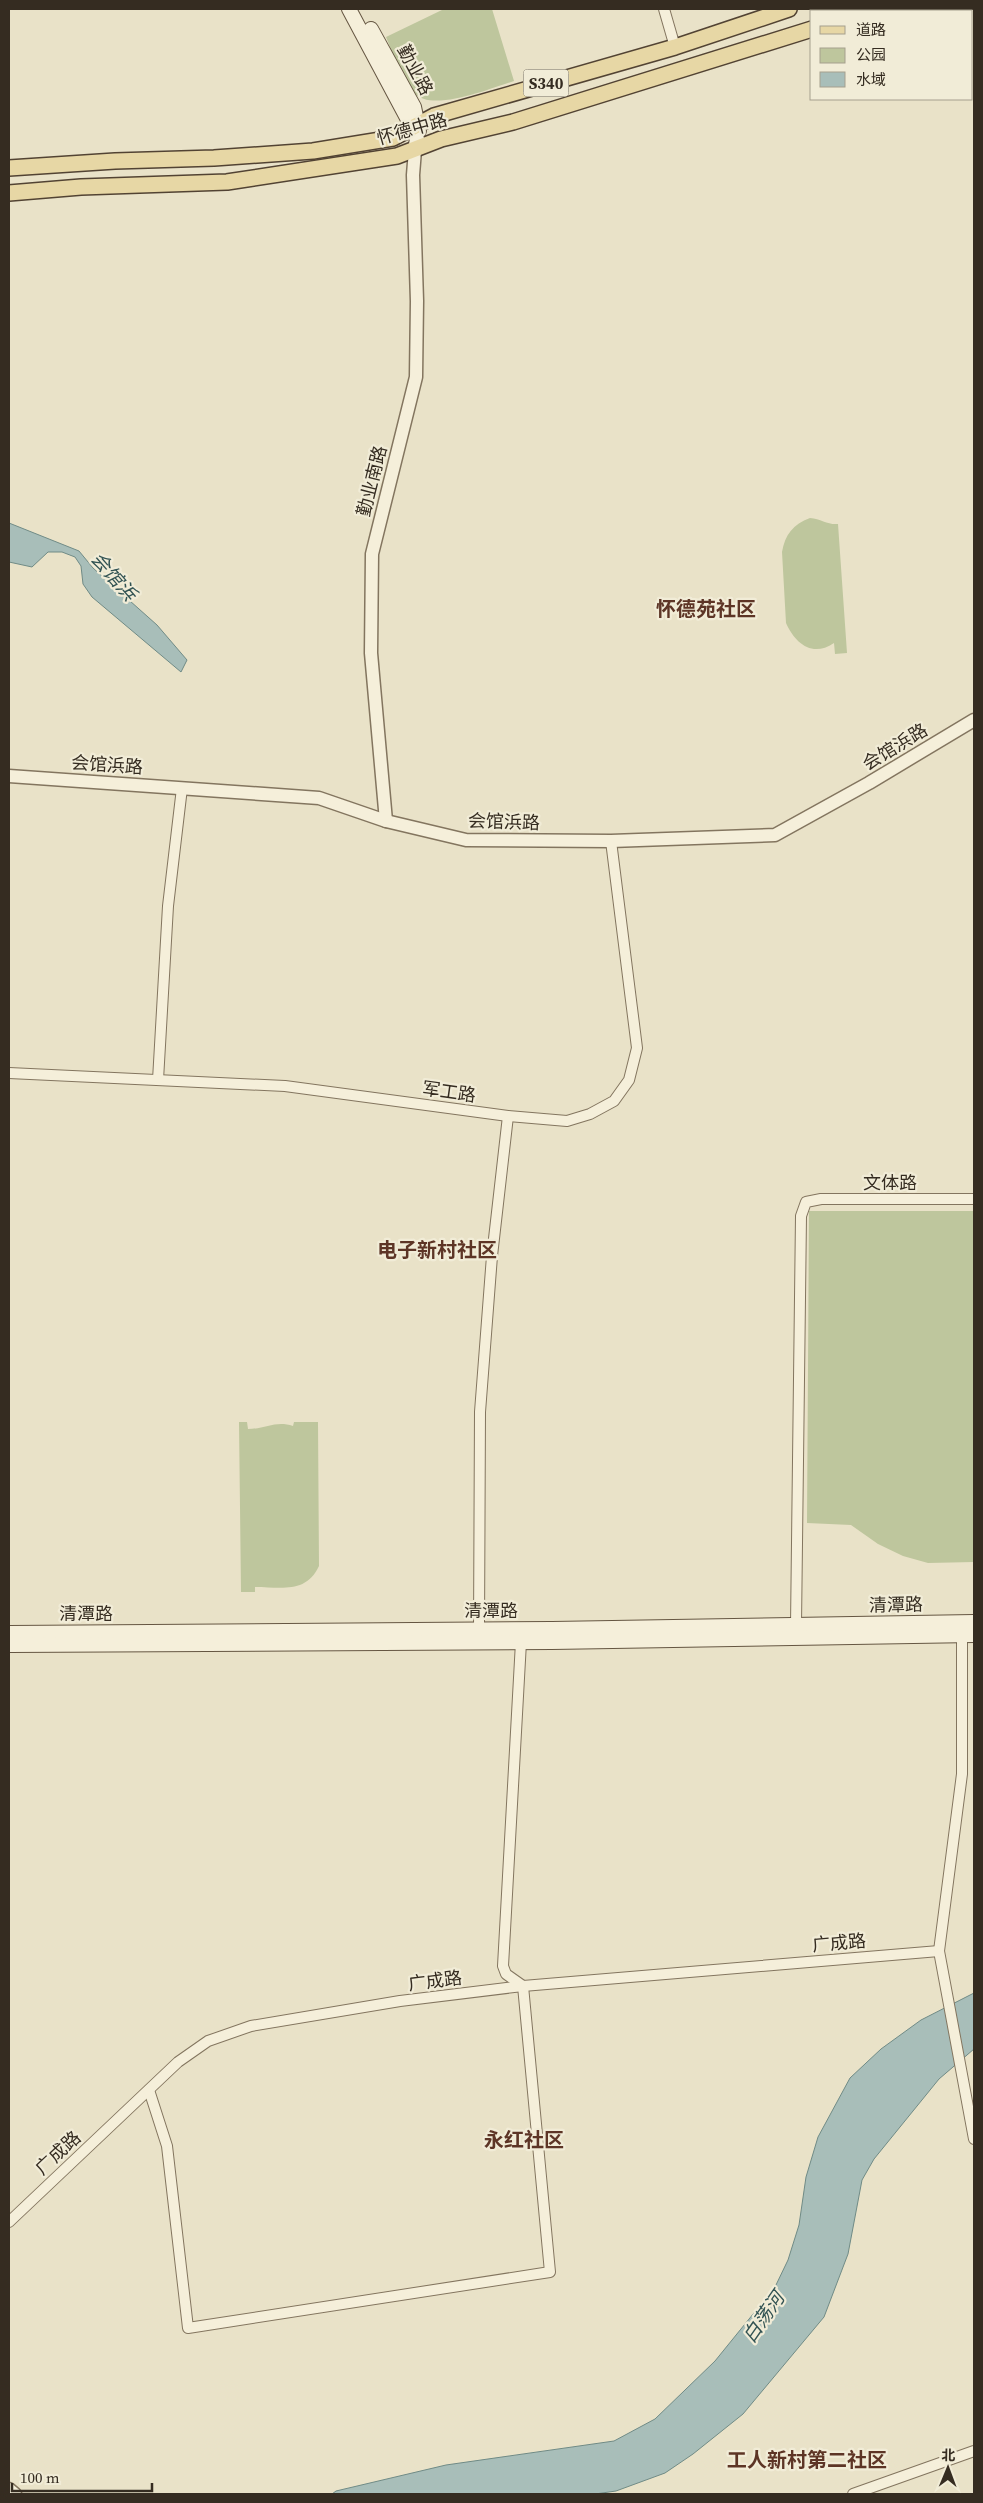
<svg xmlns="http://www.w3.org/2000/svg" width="983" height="2503" font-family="'Source Serif 4','Noto Sans SC',serif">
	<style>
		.green { fill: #bec69d }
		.water { fill: #a8beb9; stroke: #708b86 }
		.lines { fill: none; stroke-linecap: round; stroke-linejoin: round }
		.minor-casing { stroke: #83755f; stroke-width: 12 }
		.tertiary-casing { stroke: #83755f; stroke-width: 15 }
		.secondary-casing { stroke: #655642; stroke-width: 16 }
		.primary-casing { stroke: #524333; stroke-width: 18 }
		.minor { stroke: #f5efda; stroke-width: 10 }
		.tertiary { stroke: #f5efda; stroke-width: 12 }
		.secondary { stroke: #f5efda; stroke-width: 14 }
		.primary { stroke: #e7d7a5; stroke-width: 15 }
		.labels { text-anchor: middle; stroke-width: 4.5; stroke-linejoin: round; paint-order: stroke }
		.shield { fill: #f1ecd7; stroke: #6d6658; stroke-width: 1 }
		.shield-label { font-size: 16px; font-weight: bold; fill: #352c21 }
		.street-label { font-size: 18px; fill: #352c21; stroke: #f1ecd7 }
		.water-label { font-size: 19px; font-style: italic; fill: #325353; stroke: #f1ecd7 }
		.quarter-label { font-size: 20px; font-weight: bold; fill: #5d3526; stroke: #f1ecd7 }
	</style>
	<rect width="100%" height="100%" fill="#e9e2c8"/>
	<g class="green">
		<path d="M444 9H492L514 81C491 88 432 113 414 93 400 78 394 56 386 37Z"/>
		<path d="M810 518C821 519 828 525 838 524L847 653 835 654 834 643C812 658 795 643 786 623L782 552C785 535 793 524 810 518Z"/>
		<path d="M809 1211H974V1562L928 1563 903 1556 878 1544 851 1525 807 1523Z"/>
		<path d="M239 1422H247L248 1429C265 1429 276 1420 293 1426L294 1422H318L319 1566C306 1594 281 1587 255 1587V1592H241Z"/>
	</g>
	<g class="water">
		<path d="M9 523 79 551 93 568 157 625 187 660 181 672 92 597 83 584 81 566 75 557 62 552H48L32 567 9 562Z"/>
		<path d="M974 1993V2049L939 2079 874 2159 862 2180 848 2254 824 2317 743 2414 693 2454 665 2473 616 2491 595 2494H332L336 2491 446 2465 614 2441 655 2419 715 2361 775 2287 788 2260 799 2225 806 2177 818 2137 850 2078 881 2049 921 2020Z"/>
	</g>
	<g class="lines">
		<defs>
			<g id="minor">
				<path d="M664 9 675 47"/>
				<path d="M9 1073 285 1086 508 1116 567 1121 590 1114 614 1101 629 1080 637 1048 611 841"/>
				<path d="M158 1080 168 906 182 788"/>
				<path d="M796 1625 801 1216 806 1202 821 1199H974"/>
				<path d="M479 1630 480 1412 492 1256 508 1116"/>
				<path d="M962 1630V1774L939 1951 974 2139"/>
				<path d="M149 2090 167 2146 188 2328 550 2272 523 1986 506 1974 503 1966 521 1642"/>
				<path d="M9 2222 178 2062 208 2041 251 2026 400 2001 523 1986 939 1951"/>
				<path d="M853 2494 974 2451"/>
			</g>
			<g id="tertiary">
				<path d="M9 776 319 798 386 821 466 840 611 841 775 835 869 783 974 720"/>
				<path d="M386 821 371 653 372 554 416 377 417 301 413 175 415 150"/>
				<path d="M9 2489 15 2494"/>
			</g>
			<g id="secondary">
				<path d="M349 9 413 129 417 139 415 150"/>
				<path d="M371 29 414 107 419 131"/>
				<path d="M9 1633 552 1629 974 1622"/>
				<path d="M9 1645 552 1642 974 1635"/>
			</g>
			<g id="primary">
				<path d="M898 11 906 9"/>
				<path d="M9 168 115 161 214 158 313 151 393 138 434 116 675 47 789 9"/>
				<path d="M9 193 81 187 227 182 397 156 441 139 513 122 812 29"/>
			</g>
		</defs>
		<use href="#minor" class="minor-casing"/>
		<use href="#tertiary" class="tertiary-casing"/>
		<use href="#secondary" class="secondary-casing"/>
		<use href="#primary" class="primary-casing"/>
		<use href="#minor" class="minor"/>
		<use href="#tertiary" class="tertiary"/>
		<use href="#secondary" class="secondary"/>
		<use href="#primary" class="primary"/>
	</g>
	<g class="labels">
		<rect class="shield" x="523.5" y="69.5" width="45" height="27" rx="4"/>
		<g class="shield-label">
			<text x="546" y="89">S340</text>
		</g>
		<g class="street-label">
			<text transform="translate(415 70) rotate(62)" y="6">勤业路</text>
			<text transform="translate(412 129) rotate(-16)" y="6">怀德中路</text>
			<text transform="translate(372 481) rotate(-76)" y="6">勤业南路</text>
			<text transform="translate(895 747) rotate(-31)" y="6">会馆浜路</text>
			<text transform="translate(107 765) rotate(4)" y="6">会馆浜路</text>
			<text transform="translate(504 822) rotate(2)" y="6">会馆浜路</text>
			<text transform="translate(449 1092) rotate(8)" y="6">军工路</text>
			<text x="890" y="1189">文体路</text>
			<text transform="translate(896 1605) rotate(-1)" y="6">清潭路</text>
			<text x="491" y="1617">清潭路</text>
			<text x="86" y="1620">清潭路</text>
			<text transform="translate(839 1943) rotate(-5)" y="6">广成路</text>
			<text transform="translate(435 1981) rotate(-7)" y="6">广成路</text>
			<text transform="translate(58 2153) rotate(-43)" y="6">广成路</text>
		</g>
		<g class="water-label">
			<text transform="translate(114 576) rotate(49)" y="7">会馆浜</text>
			<text transform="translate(763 2317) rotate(-55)" y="7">白荡河</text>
		</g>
		<g class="quarter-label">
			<text x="706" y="616">怀德苑社区</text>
			<text x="437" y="1257">电子新村社区</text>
			<text x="524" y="2147">永红社区</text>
			<text x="807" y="2467">工人新村第二社区</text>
		</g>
	</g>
	<rect width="983" height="2503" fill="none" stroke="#352c21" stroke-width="20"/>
	<rect x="810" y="10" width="162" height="90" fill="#f1ecd7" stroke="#a69f8e"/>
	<rect x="820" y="26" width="25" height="8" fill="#e7d7a5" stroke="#a69f8e"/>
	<text x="856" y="35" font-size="15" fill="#352c21">道路</text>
	<rect x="820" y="48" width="25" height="15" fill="#bec69d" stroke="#a69f8e"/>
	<text x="856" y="60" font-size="15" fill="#352c21">公园</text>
	<rect x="820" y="72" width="25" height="15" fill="#a8beb9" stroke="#a69f8e"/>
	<text x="856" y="85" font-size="15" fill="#352c21">水域</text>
	<g transform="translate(948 2468) rotate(1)" stroke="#f1ecd7" stroke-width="4" paint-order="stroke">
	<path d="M0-4L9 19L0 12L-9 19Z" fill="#352c21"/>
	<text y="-8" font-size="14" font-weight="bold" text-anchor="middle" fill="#352c21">北</text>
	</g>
	<path d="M12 2483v8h140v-8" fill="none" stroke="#352c21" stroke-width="2.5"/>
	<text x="20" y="2483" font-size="15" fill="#352c21" stroke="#f1ecd7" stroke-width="4" paint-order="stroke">100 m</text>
</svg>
